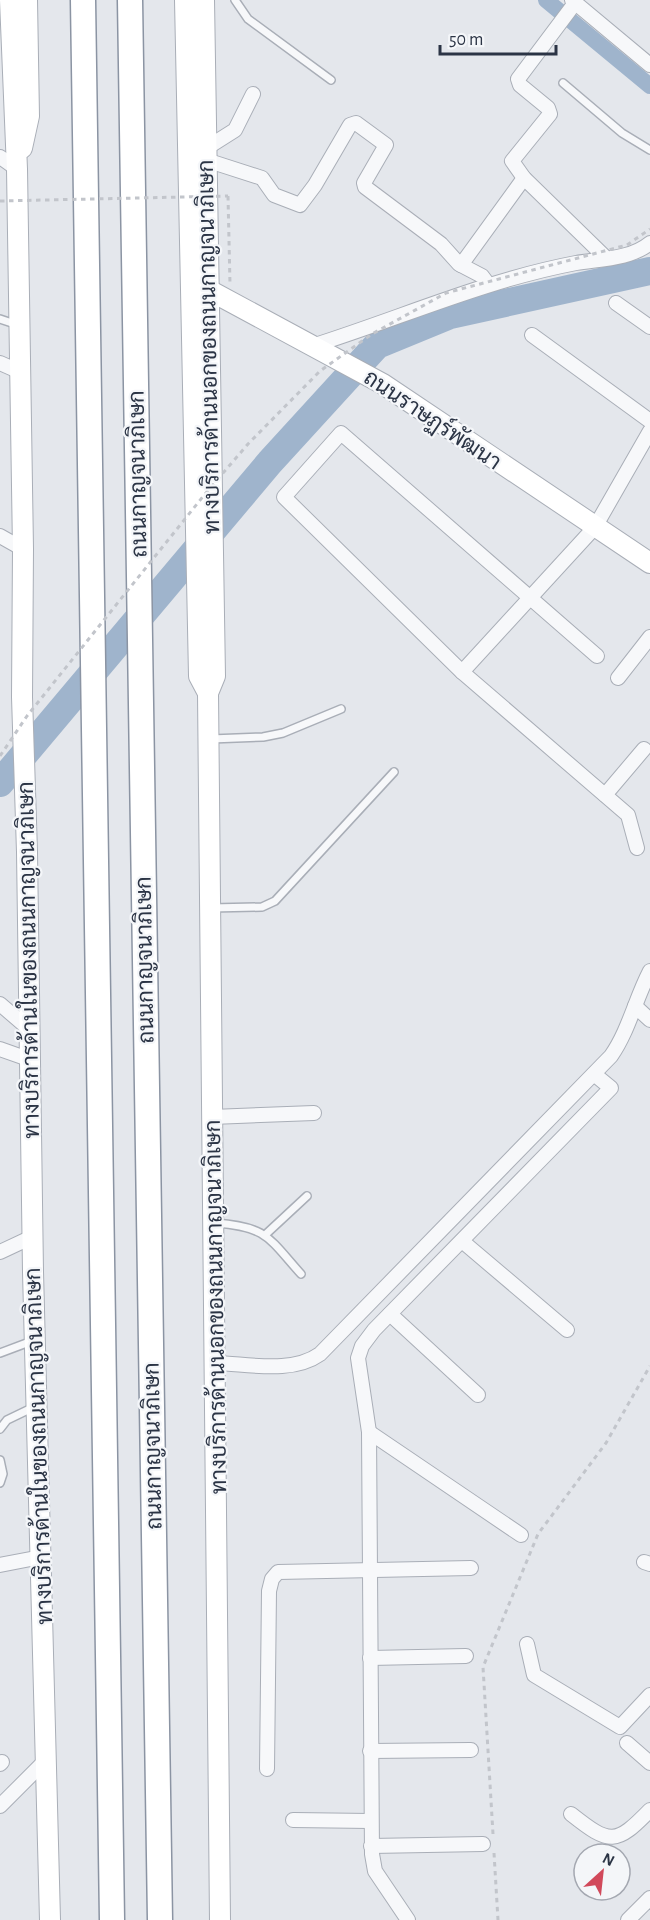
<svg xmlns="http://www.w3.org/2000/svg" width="650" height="1920" font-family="'Alegreya Sans',Sarabun,sans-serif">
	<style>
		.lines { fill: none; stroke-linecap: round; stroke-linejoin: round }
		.canal { stroke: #9fb4cc; stroke-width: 16 }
		.river { stroke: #9fb4cc; stroke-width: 28 }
		.lane-casing { stroke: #a9aeb7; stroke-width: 10 }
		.street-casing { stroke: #a9aeb7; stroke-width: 16 }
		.secondary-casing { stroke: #a9aeb7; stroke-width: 22 }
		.highway-casing { stroke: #8b94a3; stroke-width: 27 }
		.path { stroke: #c2c5cb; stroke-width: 3; stroke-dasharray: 4.5 4.5; stroke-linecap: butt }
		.lane { stroke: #f7f8fa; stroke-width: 7 }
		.street { stroke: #f7f8fa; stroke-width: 14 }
		.secondary { stroke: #fff; stroke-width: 20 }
		.highway { stroke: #fff; stroke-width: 24 }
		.path-bridge { stroke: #c2c5cb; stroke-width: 3; stroke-dasharray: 4.5 4.5; stroke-linecap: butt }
		.labels { text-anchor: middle; stroke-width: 4.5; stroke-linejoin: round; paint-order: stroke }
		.street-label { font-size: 22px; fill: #2b3445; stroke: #f4f6f9 }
	</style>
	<rect width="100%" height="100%" fill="#e4e7ec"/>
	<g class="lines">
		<path class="canal" d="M546 0 650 86"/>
		<path class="river" d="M0 783 270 462 377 345 450 315 650 271"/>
		<defs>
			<g id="lane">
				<path d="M235 0 248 19 331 80"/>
				<path d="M563 83 622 133 650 150"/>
				<path d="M0 319 18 325"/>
				<path d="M211 739 263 737 283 733 341 709"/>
				<path d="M211 908 262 907 275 901 394 772"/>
				<path d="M216 1223C267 1227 268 1237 301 1274"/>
				<path d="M265 1235 307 1196"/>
				<path d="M0 1353 32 1341"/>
				<path d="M0 1429 7 1420 34 1407"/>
				<path d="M0 1460 3 1474 0 1483"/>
			</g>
			<g id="street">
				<path d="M572 0 650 65"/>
				<path d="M575 3 518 79 520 85 548 108 550 114 512 161 524 178 606 258"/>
				<path d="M205 149 235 130 253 94"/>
				<path d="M0 157 17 169"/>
				<path d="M206 160 262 178 274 195 300 205 315 185 350 125 356 123 386 145 364 183 365 187 441 244 459 264 482 276 488 284"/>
				<path d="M461 265 524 178"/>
				<path d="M616 303 650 327"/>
				<path d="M532 335 650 421"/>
				<path d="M315 345C403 317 486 280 576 263 600 259 631 259 650 243"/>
				<path d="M0 363 18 371"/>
				<path d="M0 536 23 549"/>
				<path d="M597 656 341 433 284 497 462 672 628 815 637 848"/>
				<path d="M462 672 595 527 650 431"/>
				<path d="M618 678 650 637"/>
				<path d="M605 795 644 749"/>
				<path d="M0 1004 29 1029"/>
				<path d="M635 1006 650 1020"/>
				<path d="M0 1049 31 1060"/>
				<path d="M212 1117 314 1113"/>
				<path d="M462 1241 567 1330"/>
				<path d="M0 1252 32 1237"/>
				<path d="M390 1314 478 1395"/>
				<path d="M216 1363C249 1364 292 1374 320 1354L611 1056C629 1030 635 1000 650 971"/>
				<path d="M369 1432 521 1535"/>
				<path d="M644 1562 650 1564"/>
				<path d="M0 1565 41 1557"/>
				<path d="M527 1644 534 1675 620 1727 650 1695"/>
				<path d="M370 1658 466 1656"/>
				<path d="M627 1743 650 1763"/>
				<path d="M370 1751 471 1750"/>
				<path d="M0 1764 2 1762"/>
				<path d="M267 1769 269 1591 272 1579 278 1572 471 1568"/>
				<path d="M0 1806 47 1759"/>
				<path d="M571 1814C610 1845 616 1845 650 1810"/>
				<path d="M293 1820 370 1821"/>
				<path d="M371 1846 483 1844"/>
				<path d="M408 1920 375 1871 372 1854 369 1432 358 1358 362 1346 374 1330 611 1088 594 1074"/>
				<path d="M628 1920 650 1898"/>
			</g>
			<g id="secondary">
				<path d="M10 0 17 169 23 549 22 697 27 852 33 1272 50 1920"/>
				<path d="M185 0 199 676 208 693"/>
				<path d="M204 0 215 676 208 693 220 1920"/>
				<path d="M22 148 29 116 27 0"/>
				<path d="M207 289 383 384 650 563"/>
			</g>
			<g id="highway">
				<path d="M83 0 112 1920"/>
				<path d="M130 0 160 1920"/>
			</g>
		</defs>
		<use href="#lane" class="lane-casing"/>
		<use href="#street" class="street-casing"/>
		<use href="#secondary" class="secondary-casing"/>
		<use href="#highway" class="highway-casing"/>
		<g class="path">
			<path d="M228 196 230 284"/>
			<path d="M493 1834 483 1667 538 1534 606 1443 650 1366"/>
			<path d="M494 1853 498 1920"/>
		</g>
		<use href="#lane" class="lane"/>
		<use href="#street" class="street"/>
		<use href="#secondary" class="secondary"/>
		<use href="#highway" class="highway"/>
		<g class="path-bridge">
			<path d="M0 201 228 196"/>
			<path d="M0 756 27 716 205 494 248 444 320 371 372 334 446 293 627 245 650 229"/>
		</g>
	</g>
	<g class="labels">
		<g class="street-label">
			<text transform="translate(208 347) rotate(-91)" y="8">ทางบริการด้านนอกของถนนกาญจนาภิเษก</text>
			<text transform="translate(433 419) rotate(34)" y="8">ถนนราษฏร์พัฒนา</text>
			<text transform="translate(137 474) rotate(-91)" y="8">ถนนกาญจนาภิเษก</text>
			<text transform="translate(28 960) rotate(-91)" y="8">ทางบริการด้านในของถนนกาญจนาภิเษก</text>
			<text transform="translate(144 960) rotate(-91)" y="8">ถนนกาญจนาภิเษก</text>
			<text transform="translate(215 1307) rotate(-91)" y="8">ทางบริการด้านนอกของถนนกาญจนาภิเษก</text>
			<text transform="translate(38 1446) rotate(-92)" y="8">ทางบริการด้านในของถนนกาญจนาภิเษก</text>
			<text transform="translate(152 1446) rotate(-91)" y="8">ถนนกาญจนาภิเษก</text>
		</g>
	</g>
	<g transform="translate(602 1872) rotate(27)"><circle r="28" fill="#f4f6f9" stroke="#a4a8b1" stroke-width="1.5"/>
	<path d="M0-4.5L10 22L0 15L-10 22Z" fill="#d1495b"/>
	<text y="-9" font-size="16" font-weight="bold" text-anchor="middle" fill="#2b3445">N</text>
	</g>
	<path d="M440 45v9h116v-9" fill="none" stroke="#2b3445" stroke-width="3"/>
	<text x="449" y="45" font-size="18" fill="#2b3445" stroke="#f4f6f9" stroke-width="4.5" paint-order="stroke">50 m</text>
</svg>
